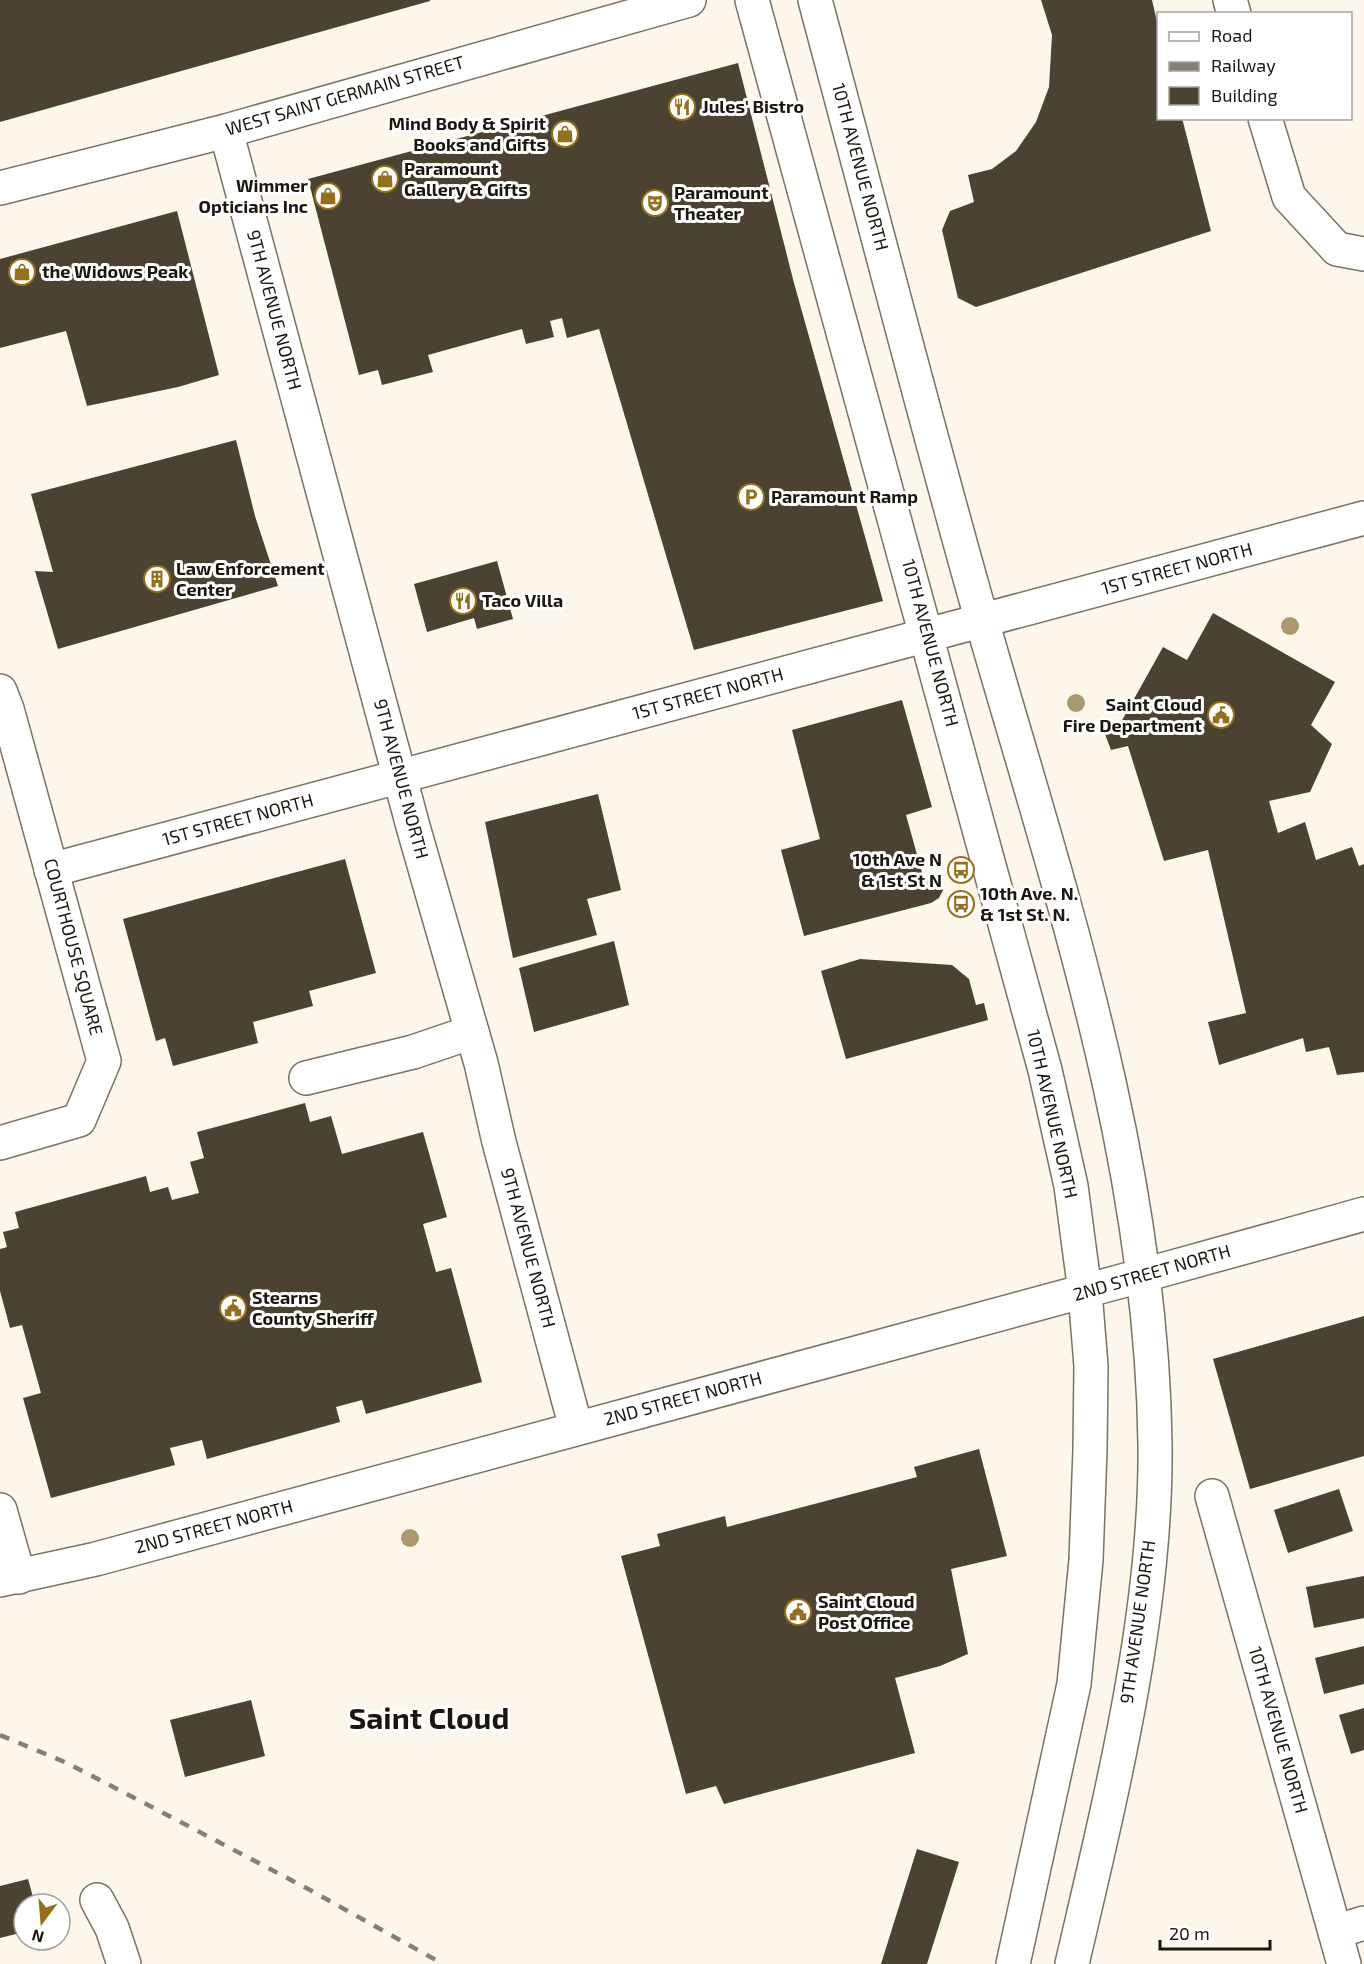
<svg xmlns="http://www.w3.org/2000/svg" width="1364" height="1964" font-family="'Exo 2',sans-serif">
	<style>
		.building { fill: #4b4231 }
		.lines { fill: none; stroke-linecap: round; stroke-linejoin: round }
		.minor-casing { stroke: #7c7260; stroke-width: 36 }
		.major-casing { stroke: #7c7260; stroke-width: 36 }
		.minor { stroke: #fff; stroke-width: 33 }
		.major { stroke: #fff; stroke-width: 33 }
		.rail { stroke: #858076; stroke-width: 4.5; stroke-dasharray: 10 10; stroke-linecap: butt }
		.tree { fill: #ab986d }
		.labels { text-anchor: middle; stroke-width: 6; stroke-linejoin: round; paint-order: stroke }
		.street-label { font-size: 18px; fill: #1b170f; stroke: #fff }
		.poi-label { font-size: 18px; font-weight: bold; fill: #1b170f; stroke: #fff; text-anchor: start }
		.town-label { font-size: 30px; font-weight: bold; fill: #1b170f; stroke: #fff }
	</style>
	<rect width="100%" height="100%" fill="#fdf6ea"/>
	<g class="building">
		<path d="M0 0H430V1L0 122Z"/>
		<path d="M1041 0H1152L1158 26V118H1182L1211 231 976 307 958 298 942 230 950 211 974 202 968 175 992 169 1016 151 1036 122 1049 87 1052 35Z"/>
		<path d="M738 63 794 283 883 601 694 650 599 329 567 338 562 318 550 321 554 337 526 344 522 329 428 355 433 372 382 385 378 370 359 375 308 179Z"/>
		<path d="M177 211 219 375 178 387 87 406 66 331 0 348V259Z"/>
		<path d="M236 440 255 516 278 586 58 649 35 571 53 572 31 494Z"/>
		<path d="M497 561 513 619 477 629 474 618 427 632 414 584Z"/>
		<path d="M1213 613 1335 682 1311 725 1332 744 1310 792 1269 801 1278 833 1305 822 1316 860 1352 847 1359 866 1364 864V1072L1337 1075 1329 1047 1306 1052 1303 1038 1219 1065 1208 1022 1246 1013 1208 850 1164 861 1128 746 1111 750 1103 729 1120 724 1163 647 1187 660Z"/>
		<path d="M902 700 932 807 906 815 923 876 940 882 943 890 939 898 931 903 804 936 781 850 820 839 792 730Z"/>
		<path d="M598 794 621 890 587 899 597 935 513 958 485 822Z"/>
		<path d="M345 859 376 973 309 991 313 1006 253 1022 258 1043 173 1066 165 1038 156 1041 123 919Z"/>
		<path d="M614 941 629 1005 534 1032 519 968Z"/>
		<path d="M860 959 952 965 969 979 976 1005 984 1003 988 1020 846 1059 821 971Z"/>
		<path d="M305 1103 310 1122 331 1116 342 1154 423 1132 447 1217 423 1224 436 1272 451 1268 482 1382 366 1414 362 1400 336 1407 340 1422 207 1459 202 1440 170 1448 175 1465 51 1498 23 1398 41 1393 22 1325 10 1328 0 1291V1249L7 1247 3 1232 19 1228 15 1212 146 1176 150 1192 168 1187 172 1200 199 1193 190 1162 204 1158 197 1132Z"/>
		<path d="M1364 1316V1456L1250 1489 1213 1359Z"/>
		<path d="M979 1449 1007 1556 951 1569 968 1654 940 1666 895 1678 915 1753 724 1804 716 1786 686 1794 621 1556 660 1546 657 1534 725 1516 727 1527 917 1477 914 1467Z"/>
		<path d="M1339 1489 1353 1531 1288 1553 1274 1510Z"/>
		<path d="M1364 1576V1618L1314 1628 1306 1587Z"/>
		<path d="M1364 1646V1684L1324 1694 1315 1658Z"/>
		<path d="M251 1700 265 1756 185 1777 170 1720Z"/>
		<path d="M1364 1708V1750L1351 1754 1339 1715Z"/>
		<path d="M917 1849 959 1862 927 1964H881Z"/>
		<path d="M28 1879 35 1904H24V1932L0 1938V1886Z"/>
	</g>
	<g class="lines">
		<defs>
			<g id="minor">
				<path d="M1230 0 1234 14"/>
				<path d="M1265 118 1289 197 1337 249 1364 254"/>
				<path d="M226 131 414 830 481 1063 499 1142 576 1428"/>
				<path d="M0 188 226 131 689 0"/>
				<path d="M0 691 7 709 104 1061 79 1120 0 1143"/>
				<path d="M51 870 1364 518"/>
				<path d="M306 1078 413 1052 472 1032"/>
				<path d="M1144 1275 1364 1214"/>
				<path d="M1212 1496 1344 1964"/>
				<path d="M0 1510 19 1577"/>
				<path d="M97 1900 112 1928 124 1964"/>
				<path d="M1335 1932 1364 1923"/>
			</g>
			<g id="major">
				<path d="M752 0 1045 1070 1071 1186 1085 1292 1091 1366 1090 1450 1086 1560 1074 1684 1013 1964"/>
				<path d="M815 0C872 212 926 425 986 635 1063 901 1152 1167 1155 1445 1157 1614 1110 1800 1072 1964"/>
				<path d="M0 1580 96 1559 1144 1275"/>
			</g>
		</defs>
		<use href="#minor" class="minor-casing"/>
		<use href="#major" class="major-casing"/>
		<use href="#minor" class="minor"/>
		<use href="#major" class="major"/>
		<path class="rail" d="M0 1735 67 1763 173 1818 310 1890 443 1964"/>
	</g>
	<g class="tree">
		<circle cx="1290" cy="626" r="9"/>
		<circle cx="1076" cy="703" r="9"/>
		<circle cx="410" cy="1538" r="9"/>
	</g>
	<defs>
		<symbol id="restaurant-ring" viewBox="-11 -11 22 22"><circle r="9.5" fill="#fff" stroke="#956f19" stroke-width="1.5"/><path d="M-5-6h1v4h1v-4h1v4h1v-4h1v5L-1.5 .5V6h-2V.5L-5-1ZM5-6V6H3V1.5H1.5Q1.5-4 5-6Z" fill="#956f19"/></symbol>
		<symbol id="shop-ring" viewBox="-11 -11 22 22"><circle r="9.5" fill="#fff" stroke="#956f19" stroke-width="1.5"/><path d="M-5-2.5h2.3a2.7 3.5 0 0 1 5.4 0H5L5.5 6h-11ZM-1.5-2.5h3a1.5 2.3 0 0 0-3 0Z" fill="#956f19"/></symbol>
		<symbol id="theatre-ring" viewBox="-11 -11 22 22"><circle r="9.5" fill="#fff" stroke="#956f19" stroke-width="1.5"/><path d="M-5-5.5Q0-4 5-5.5V0Q5 5 0 6Q-5 5-5 0ZM-3.3-2.5H-1v1.5H-3.3ZM1-2.5H3.3v1.5H1ZM-2.8 1Q0 5.5 2.8 1Z" fill="#956f19"/></symbol>
		<symbol id="parking-ring" viewBox="-11 -11 22 22"><circle r="9.5" fill="#fff" stroke="#956f19" stroke-width="1.5"/><path d="M-3.5-5.5H1a3.5 3.5 0 0 1 0 7H-1V5.5H-3.5ZM-1-3.4V-.6H.8a1.4 1.4 0 0 0 0-2.8Z" fill="#956f19"/></symbol>
		<symbol id="building-ring" viewBox="-11 -11 22 22"><circle r="9.5" fill="#fff" stroke="#956f19" stroke-width="1.5"/><path d="M-4-6H4V6H1V3H-1V6H-4ZM-2.5-4.3h1.7v1.8h-1.7ZM.8-4.3h1.7v1.8H.8ZM-2.5-1h1.7V.8h-1.7ZM.8-1h1.7V.8H.8Z" fill="#956f19"/></symbol>
		<symbol id="civic-ring" viewBox="-11 -11 22 22"><circle r="9.5" fill="#fff" stroke="#956f19" stroke-width="1.5"/><path d="M-.6-6.5H3V-4.5H.6V-3L4-1V1h2V6H-6V1h2V-1L-.6-3ZM-1.2 2.5V6h2.4V2.5Z" fill="#956f19"/></symbol>
		<symbol id="bus-ring" viewBox="-11 -11 22 22"><circle r="9.5" fill="#fff" stroke="#956f19" stroke-width="1.5"/><path d="M-5-6H5V4H4V6H2V4H-2V6H-4V4H-5ZM-3.5-4V0h7V-4ZM-3.5 1.2v1.5H-2V1.2ZM2 1.2v1.5H3.5V1.2Z" fill="#956f19"/></symbol>
	</defs>
	<g fill-rule="evenodd">
		<use href="#restaurant-ring" x="667" y="92" width="30" height="30"/>
		<use href="#shop-ring" x="550" y="119" width="30" height="30"/>
		<use href="#shop-ring" x="370" y="164" width="30" height="30"/>
		<use href="#shop-ring" x="313" y="181" width="30" height="30"/>
		<use href="#theatre-ring" x="640" y="188" width="30" height="30"/>
		<use href="#shop-ring" x="7" y="257" width="30" height="30"/>
		<use href="#parking-ring" x="736" y="482" width="30" height="30"/>
		<use href="#building-ring" x="142" y="564" width="30" height="30"/>
		<use href="#restaurant-ring" x="448" y="586" width="30" height="30"/>
		<use href="#civic-ring" x="1206" y="700" width="30" height="30"/>
		<use href="#bus-ring" x="946" y="855" width="30" height="30"/>
		<use href="#bus-ring" x="946" y="889" width="30" height="30"/>
		<use href="#civic-ring" x="218" y="1293" width="30" height="30"/>
		<use href="#civic-ring" x="783" y="1597" width="30" height="30"/>
	</g>
	<g class="labels">
		<g class="street-label">
			<text transform="translate(345 96) rotate(-16)" y="6">WEST SAINT GERMAIN STREET</text>
			<text transform="translate(860 167) rotate(75)" y="6">10TH AVENUE NORTH</text>
			<text transform="translate(274 310) rotate(75)" y="6">9TH AVENUE NORTH</text>
			<text transform="translate(1177 569) rotate(-15)" y="6">1ST STREET NORTH</text>
			<text transform="translate(930 643) rotate(75)" y="6">10TH AVENUE NORTH</text>
			<text transform="translate(708 694) rotate(-15)" y="6">1ST STREET NORTH</text>
			<text transform="translate(401 779) rotate(75)" y="6">9TH AVENUE NORTH</text>
			<text transform="translate(238 820) rotate(-15)" y="6">1ST STREET NORTH</text>
			<text transform="translate(73 947) rotate(75)" y="6">COURTHOUSE SQUARE</text>
			<text transform="translate(1052 1114) rotate(77)" y="6">10TH AVENUE NORTH</text>
			<text transform="translate(528 1248) rotate(75)" y="6">9TH AVENUE NORTH</text>
			<text transform="translate(1152 1273) rotate(-16)" y="6">2ND STREET NORTH</text>
			<text transform="translate(683 1399) rotate(-15)" y="6">2ND STREET NORTH</text>
			<text transform="translate(214 1527) rotate(-15)" y="6">2ND STREET NORTH</text>
			<text transform="translate(1138 1622) rotate(-82)" y="6">9TH AVENUE NORTH</text>
			<text transform="translate(1278 1730) rotate(74)" y="6">10TH AVENUE NORTH</text>
		</g>
		<g class="poi-label">
			<text x="702" y="113">Jules' Bistro</text>
			<text x="546" y="130" text-anchor="end">Mind Body &amp; Spirit<tspan x="546" dy="21">Books and Gifts</tspan></text>
			<text x="404" y="175">Paramount<tspan x="404" dy="21">Gallery &amp; Gifts</tspan></text>
			<text x="308" y="192" text-anchor="end">Wimmer<tspan x="308" dy="21">Opticians Inc</tspan></text>
			<text x="674" y="199">Paramount<tspan x="674" dy="21">Theater</tspan></text>
			<text x="42" y="278">the Widows Peak</text>
			<text x="771" y="503">Paramount Ramp</text>
			<text x="176" y="575">Law Enforcement<tspan x="176" dy="21">Center</tspan></text>
			<text x="482" y="607">Taco Villa</text>
			<text x="1202" y="711" text-anchor="end">Saint Cloud<tspan x="1202" dy="21">Fire Department</tspan></text>
			<text x="942" y="866" text-anchor="end">10th Ave N<tspan x="942" dy="21">&amp; 1st St N</tspan></text>
			<text x="980" y="900">10th Ave. N.<tspan x="980" dy="21">&amp; 1st St. N.</tspan></text>
			<text x="252" y="1304">Stearns<tspan x="252" dy="21">County Sheriff</tspan></text>
			<text x="818" y="1608">Saint Cloud<tspan x="818" dy="21">Post Office</tspan></text>
		</g>
		<g class="town-label">
			<text x="429" y="1729">Saint Cloud</text>
		</g>
	</g>
	<rect x="1157" y="12" width="195" height="108" fill="#ffffff" stroke="#a4a29f" stroke-width="1.5"/>
	<rect x="1169" y="32" width="30" height="9" fill="#ffffff" stroke="#a4a29f" stroke-width="1.5"/>
	<text x="1211" y="42" font-size="18" fill="#1b170f">Road</text>
	<rect x="1169" y="62" width="30" height="9" fill="#858076" stroke="#a4a29f" stroke-width="1.5"/>
	<text x="1211" y="72" font-size="18" fill="#1b170f">Railway</text>
	<rect x="1169" y="87" width="30" height="18" fill="#4b4231" stroke="#a4a29f" stroke-width="1.5"/>
	<text x="1211" y="102" font-size="18" fill="#1b170f">Building</text>
	<g transform="translate(42 1922) rotate(196)"><circle r="28" fill="#ffffff" stroke="#a4a29f" stroke-width="1.5"/>
	<path d="M0-4.5L10 22L0 15L-10 22Z" fill="#956f19"/>
	<text y="-9" font-size="16" font-weight="bold" text-anchor="middle" fill="#1b170f">N</text>
	</g>
	<path d="M1160 1940v9h110v-9" fill="none" stroke="#1b170f" stroke-width="3"/>
	<text x="1169" y="1940" font-size="18" fill="#1b170f" stroke="#ffffff" stroke-width="4.5" paint-order="stroke">20 m</text>
</svg>
